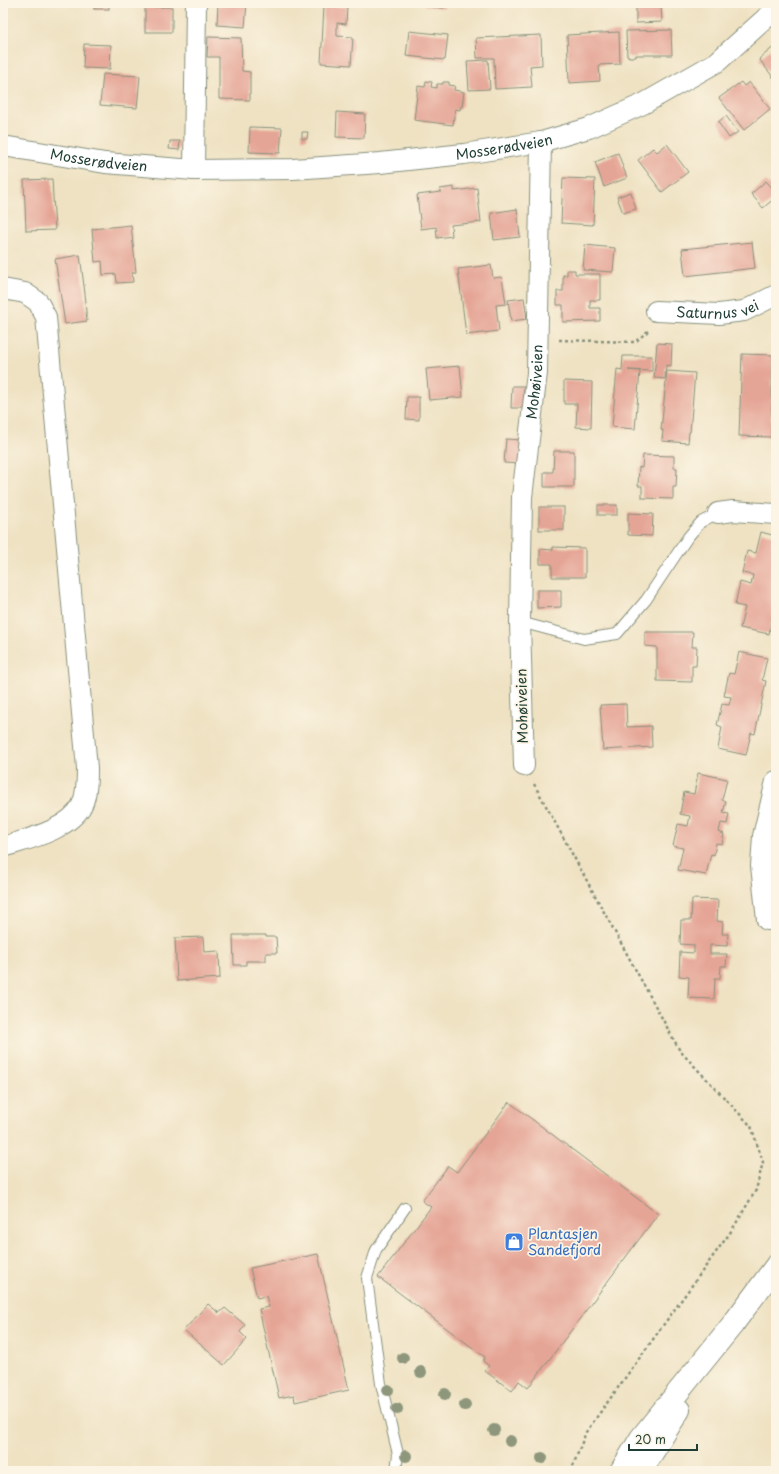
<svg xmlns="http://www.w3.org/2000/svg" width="779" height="1474" font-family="'Playpen Sans',sans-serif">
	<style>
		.building { fill: #e5a596 }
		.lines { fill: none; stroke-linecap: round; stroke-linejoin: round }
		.lane-casing { stroke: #87907c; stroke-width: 12 }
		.street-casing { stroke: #87907c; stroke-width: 22 }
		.primary-casing { stroke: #87907c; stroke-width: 24 }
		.path { stroke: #87907c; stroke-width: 2.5; stroke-dasharray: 3 3; stroke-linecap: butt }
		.lane { stroke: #fff; stroke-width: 10 }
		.street { stroke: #fff; stroke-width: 20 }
		.primary { stroke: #fff; stroke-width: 22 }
		.tree { fill: #8e977c }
		.labels { text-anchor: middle; stroke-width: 3.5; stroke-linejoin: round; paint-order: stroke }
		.street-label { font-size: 14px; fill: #1f3d34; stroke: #fcf5e5 }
		.shop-label { font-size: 14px; fill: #366cbe; stroke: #fcf5e5; text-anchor: start }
	</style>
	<rect width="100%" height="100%" fill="#fcf5e5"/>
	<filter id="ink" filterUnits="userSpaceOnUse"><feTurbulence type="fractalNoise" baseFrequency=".025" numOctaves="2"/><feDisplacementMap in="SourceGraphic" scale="8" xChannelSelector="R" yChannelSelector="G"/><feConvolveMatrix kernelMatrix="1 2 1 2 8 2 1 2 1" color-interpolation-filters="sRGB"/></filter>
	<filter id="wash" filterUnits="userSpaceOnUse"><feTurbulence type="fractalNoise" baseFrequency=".012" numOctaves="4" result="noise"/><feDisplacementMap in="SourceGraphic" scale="16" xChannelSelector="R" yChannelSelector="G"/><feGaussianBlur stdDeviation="0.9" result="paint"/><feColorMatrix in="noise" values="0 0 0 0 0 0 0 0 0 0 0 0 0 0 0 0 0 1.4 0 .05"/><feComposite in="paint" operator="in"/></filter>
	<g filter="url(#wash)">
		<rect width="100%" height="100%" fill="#efe2c3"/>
		<g id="blocks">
			<g class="building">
				<rect x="94" y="3" width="15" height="6"/>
				<path d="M218 3H247L245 27 217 25Z"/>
				<path d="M426 3H445L444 8 425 6Z"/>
				<path d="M324 6 347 7 346 24 337 23V36L353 37 351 65 321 63Z"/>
				<path d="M661 6 662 22 636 23V7Z"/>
				<rect x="145" y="7" width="27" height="25"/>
				<path d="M671 30 672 55H636V57H629V56H627L626 31Z"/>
				<path d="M409 31 448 35 445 60 406 56Z"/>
				<path d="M619 32 620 64 599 65 600 81 569 83 567 35Z"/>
				<path d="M541 35 542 65 530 66 532 87 495 89 494 58H477L476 38Z"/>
				<path d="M208 37 241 38 242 71 250 72V100L219 99V57H207Z"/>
				<path d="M84 44 111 45 110 69 83 68Z"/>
				<path d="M776 45V81L759 59Z"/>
				<path d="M488 60 490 89 469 90 467 61Z"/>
				<path d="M103 74 140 76 137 108 100 105Z"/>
				<path d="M426 81 432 82 431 87 437 88V84H443V82H449V85L455 86 454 90 464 92 462 107H460V110L455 109 453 125 414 120 418 86 425 87Z"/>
				<path d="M741 82 744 86 749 82 770 109 744 130 719 98Z"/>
				<path d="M337 112 365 114 364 138 336 137Z"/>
				<path d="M726 116 738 132 729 138 718 122Z"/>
				<path d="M250 127 282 128 280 153 249 152Z"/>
				<path d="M302 132H308L307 139H302Z"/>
				<path d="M170 141H180L179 150 169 149Z"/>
				<path d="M667 144 688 172 662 192 638 160 653 148 657 152Z"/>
				<path d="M618 153 627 178 604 187 595 162Z"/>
				<path d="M563 178 595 179 593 225 561 223Z"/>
				<path d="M52 179 55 230 26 231 24 180Z"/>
				<path d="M766 181 776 192V197L763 208 751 194Z"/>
				<path d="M454 187V191L477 188 481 222 451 225 452 236 437 238 436 227 421 229 417 195 441 192 440 189Z"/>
				<path d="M631 192 636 209 623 213 617 197Z"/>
				<path d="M517 209 520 237 494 240 491 213Z"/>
				<path d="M131 225 136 272 132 273 133 282 117 283 116 274 103 275 102 261 95 262 92 229Z"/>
				<path d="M752 242 755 268 685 276 682 249Z"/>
				<path d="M585 245 615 248 613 272 583 270Z"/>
				<path d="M80 255 86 302H85L87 321 65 324 55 259Z"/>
				<path d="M491 265 493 278 502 277 506 304 496 305 499 331 466 335 458 269Z"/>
				<path d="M567 270H575V274H600V300H590V308H600V321L563 322V305H557V291H563V275H567Z"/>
				<path d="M524 298 527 319 511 321 508 300Z"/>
				<path d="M657 343 672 344 671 366 666 365 665 379 654 378Z"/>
				<path d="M742 354 773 355 771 437 739 436Z"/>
				<path d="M623 356H652V371L628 370 640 371 635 429 612 427 617 369 622 370Z"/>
				<path d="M460 366 463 397 429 400 426 369Z"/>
				<path d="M667 371 695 373 690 432H689L688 443 662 441 663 430H661Z"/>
				<path d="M564 381 592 382 591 428 576 427 577 404H564Z"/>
				<path d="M512 386H524L523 408H511Z"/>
				<path d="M407 397H419V420L406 419Z"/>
				<path d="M506 439 523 440 521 464 504 463Z"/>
				<path d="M554 451H574V487H544V472H553Z"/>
				<path d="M643 455 674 456V468H677L676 487H673V499L642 498V486H638L639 467 642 468Z"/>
				<rect x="598" y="505" width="19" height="10"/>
				<rect x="539" y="507" width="25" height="23"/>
				<path d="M628 513 653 514 652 536 628 535Z"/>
				<path d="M761 532 776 536V614L773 613 769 634 740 628 745 607 735 605 740 582 751 585 753 575 742 573 747 551 756 553Z"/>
				<path d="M553 547 585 548V577H552V564H540V549L553 550Z"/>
				<path d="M537 590H561V607L537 608Z"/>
				<path d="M645 632H693L692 647H697L696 666H692V682L657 681V647L645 646Z"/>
				<path d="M739 652 767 658 762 680 766 681 755 734 751 733 746 755 718 749 722 727 717 725 722 704 729 705 731 697 724 696 729 673 734 674Z"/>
				<path d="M626 704 627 727 651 726 652 747 603 750 600 705Z"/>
				<path d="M698 773 727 779 722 800 726 801 723 813 729 814 727 824 721 823 719 832 724 834 722 844 716 843 714 855 711 854 706 875 678 870 683 848 673 846 678 824 688 826 690 816 680 814 684 792 694 794Z"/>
				<path d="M692 899 718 900 717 921 723 922 722 934H728L727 946 710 945V954H727L726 966H721L720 978H715L714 999 688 998 689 977 679 976 680 952 694 953V945L680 944 681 920H691Z"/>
				<path d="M233 935H266V937H276L277 953H266V961H246V965H234Z"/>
				<path d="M203 937 204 952 219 951 220 978 177 981 175 938Z"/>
				<path d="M509 1102 658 1214 528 1388 519 1381 512 1391 485 1371 489 1366 483 1361 485 1357 378 1277 431 1207 422 1201 448 1166 457 1172Z"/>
				<path d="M318 1254 349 1390 295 1402 294 1395 279 1398 259 1309 269 1307 266 1296 257 1298 250 1268Z"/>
				<path d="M208 1304 219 1313 225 1308 245 1325 240 1332 247 1339 224 1365 184 1330Z"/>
			</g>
		</g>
	</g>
	<g filter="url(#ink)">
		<use href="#blocks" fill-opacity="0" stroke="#87907c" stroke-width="1"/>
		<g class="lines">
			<defs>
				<g id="lane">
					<path d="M520 622 584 639 617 634 646 600 688 537 701 522 718 513"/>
					<path d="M396 1471 398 1454 381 1384 367 1278 376 1250 405 1208"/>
				</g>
				<g id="street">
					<path id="s1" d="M3 146 105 163 194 170 293 169 380 163 464 154 541 142 589 128 643 104 717 62 776 9"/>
					<path d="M194 170 196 3"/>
					<path d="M3 289 25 293 38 302 46 317 87 768C87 780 87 794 82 805 69 830 28 839 3 847"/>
					<path id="s2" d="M656 311 719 314 744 311 776 295"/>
					<path d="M718 513 733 511 776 514"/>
					<path id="s3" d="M524 766 520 622 522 497 537 373 541 142"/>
					<path d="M767 920 761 866 763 836 776 781"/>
				</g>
				<g id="primary">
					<path d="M621 1471 641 1438 733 1324 776 1266"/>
					<path d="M641 1471 679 1410"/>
				</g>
			</defs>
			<use href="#lane" class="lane-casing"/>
			<use href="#street" class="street-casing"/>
			<use href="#primary" class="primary-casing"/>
			<g class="path">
				<path d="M559 340 635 342 648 331"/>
				<path d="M534 784 680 1051 751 1126 763 1162 756 1190 732 1230 586 1432 571 1471"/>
			</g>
			<use href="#lane" class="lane"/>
			<use href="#street" class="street"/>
			<use href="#primary" class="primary"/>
		</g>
		<g class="tree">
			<circle cx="403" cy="1358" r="6"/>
			<circle cx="421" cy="1372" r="6"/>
			<circle cx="388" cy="1390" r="6"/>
			<circle cx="445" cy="1394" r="6"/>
			<circle cx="465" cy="1405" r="6"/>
			<circle cx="397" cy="1409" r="6"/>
			<circle cx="494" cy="1430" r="6"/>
			<circle cx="510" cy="1441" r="6"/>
			<circle cx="406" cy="1456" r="6"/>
			<circle cx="542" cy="1458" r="6"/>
		</g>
	</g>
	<defs>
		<symbol id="shop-square" viewBox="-11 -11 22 22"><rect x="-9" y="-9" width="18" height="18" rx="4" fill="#3f7fe0" stroke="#fcf5e5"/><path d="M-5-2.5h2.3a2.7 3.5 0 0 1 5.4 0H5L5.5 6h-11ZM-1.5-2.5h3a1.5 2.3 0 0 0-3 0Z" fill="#fff"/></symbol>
	</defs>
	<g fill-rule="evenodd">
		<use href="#shop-square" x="503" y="1231" width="22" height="22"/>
	</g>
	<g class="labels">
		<g class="street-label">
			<text dy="5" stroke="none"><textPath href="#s1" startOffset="504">Mosserødveien</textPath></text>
			<text dy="5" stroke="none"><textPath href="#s1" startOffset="97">Mosserødveien</textPath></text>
			<text dy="5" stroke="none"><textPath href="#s2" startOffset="62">Saturnus vei</textPath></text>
			<text dy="5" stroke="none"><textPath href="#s3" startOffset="385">Mohøiveien</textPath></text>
			<text transform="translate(522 706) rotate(-91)" y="5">Mohøiveien</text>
		</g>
		<g class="shop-label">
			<text x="528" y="1239">Plantasjen<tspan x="528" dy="16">Sandefjord</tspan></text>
		</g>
	</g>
	<rect width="779" height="1474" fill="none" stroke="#fcf5e5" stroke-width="16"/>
	<path d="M629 1444v6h68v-6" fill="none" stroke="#1f3d34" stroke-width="2"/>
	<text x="635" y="1444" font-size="12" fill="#1f3d34" stroke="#fcf5e5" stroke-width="3" paint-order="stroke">20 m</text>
</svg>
